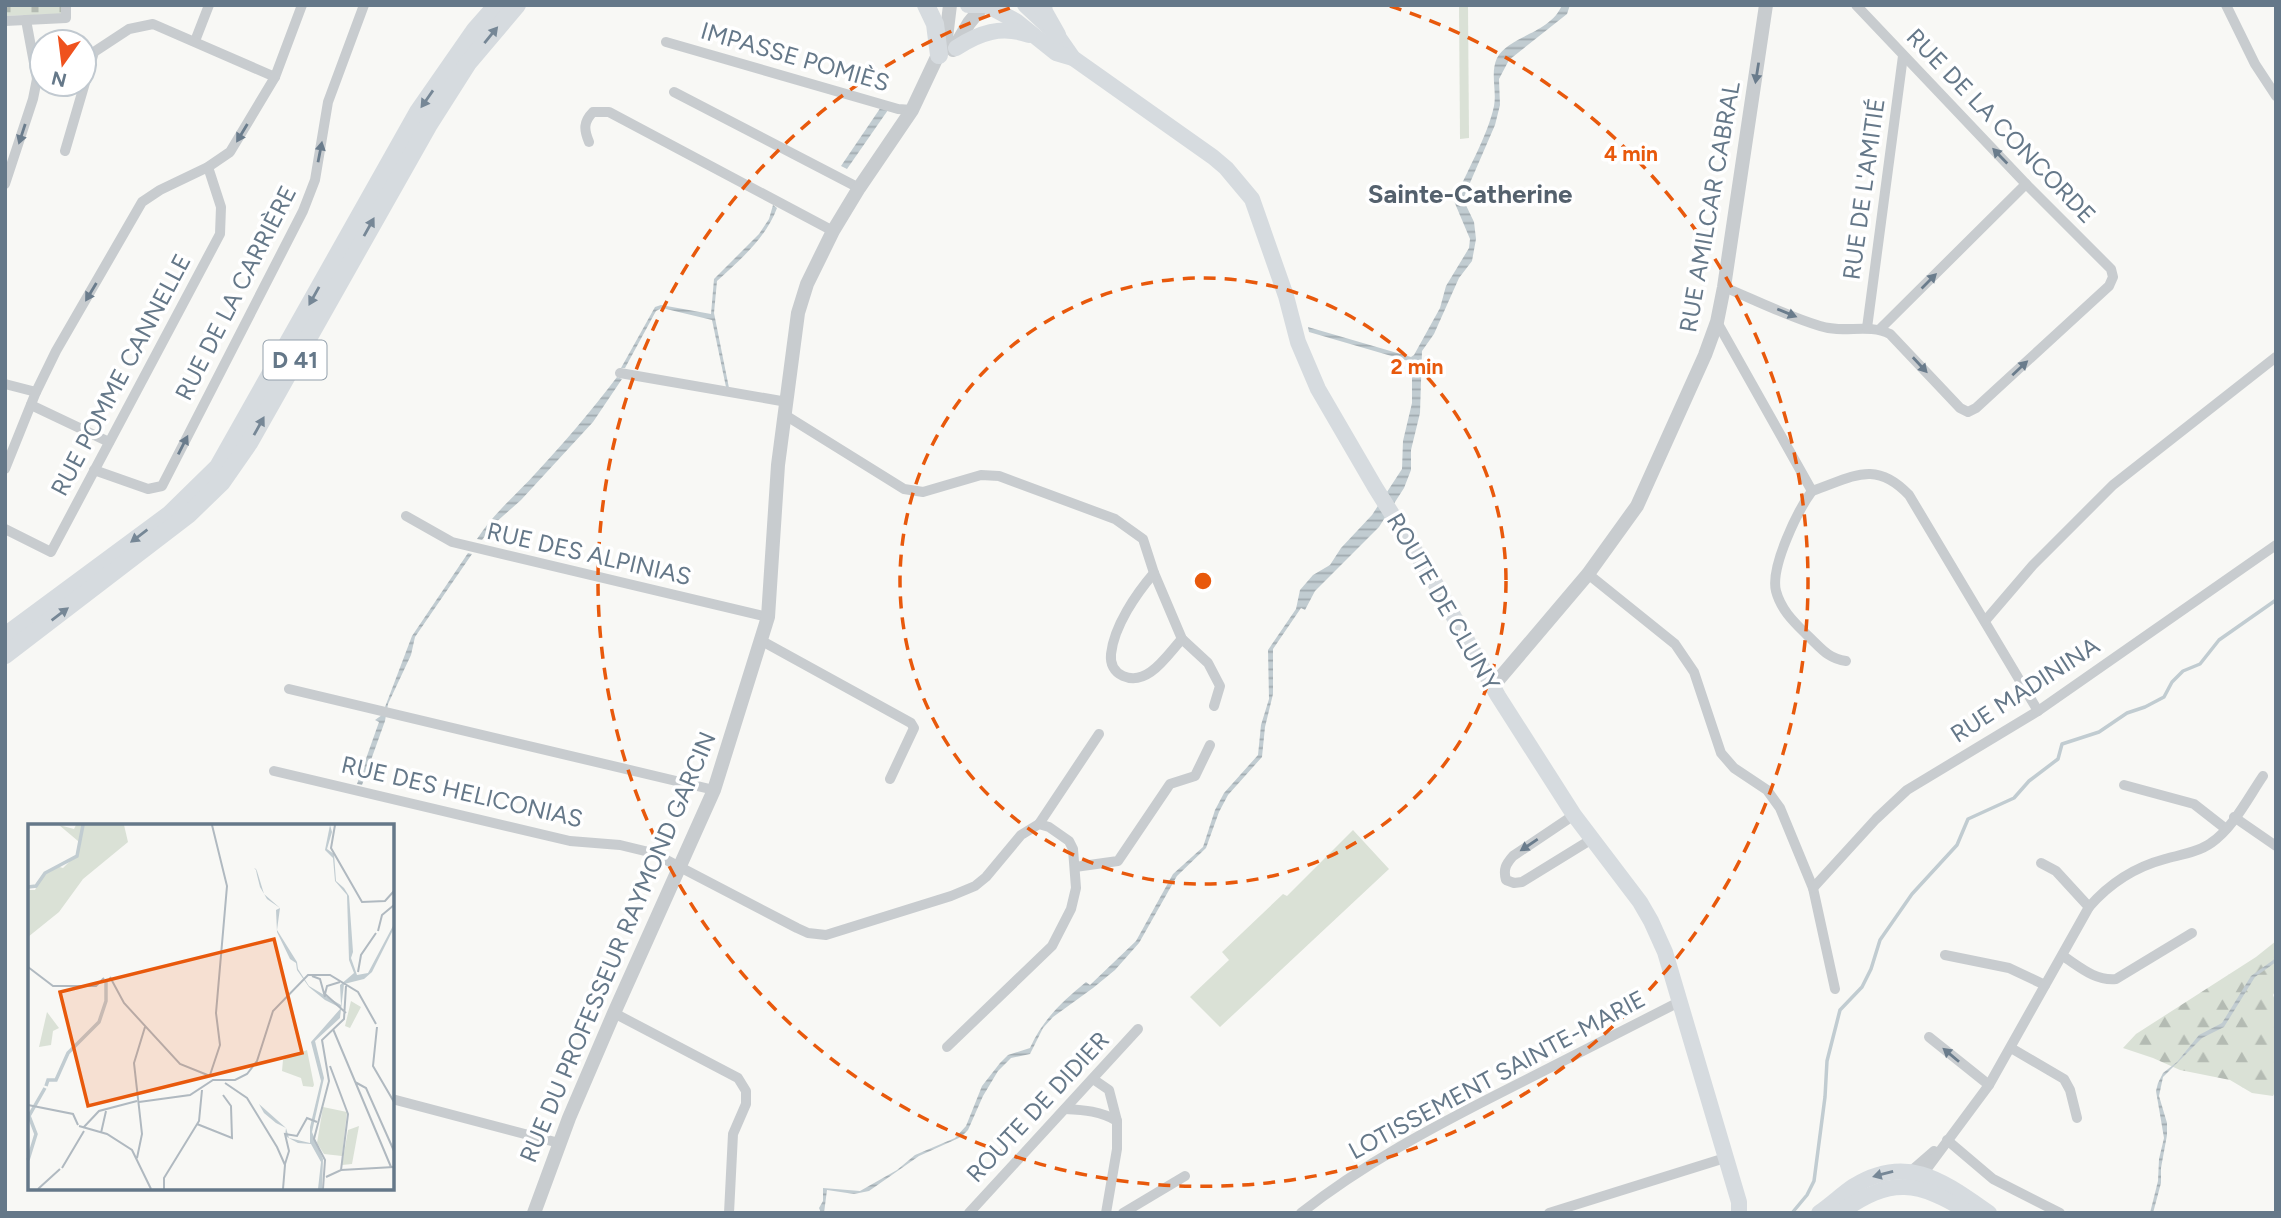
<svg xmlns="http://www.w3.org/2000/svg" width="2281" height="1218" font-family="Figtree,sans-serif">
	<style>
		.green { fill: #dae1d6 }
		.forest { fill: url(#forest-firs) }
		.cemetery { fill: url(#cemetery-stones) }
		.water { fill: url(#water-rules) }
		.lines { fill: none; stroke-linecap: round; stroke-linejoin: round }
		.stream { stroke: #c1ccd1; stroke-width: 3.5 }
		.minor { stroke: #c8cccf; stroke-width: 10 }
		.tertiary { stroke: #c8cccf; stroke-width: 14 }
		.secondary { stroke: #d6dbdf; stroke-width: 16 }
		.trunk { stroke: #d6dbdf; stroke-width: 18 }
		.oneway { fill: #768796 }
		.oneway2 { fill: #6a7c8c }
		.ring { fill: none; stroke: #e8590c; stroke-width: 3.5; stroke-dasharray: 12 9 }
		.labels { text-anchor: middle; stroke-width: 7; stroke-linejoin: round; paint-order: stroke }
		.shield { fill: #fff; stroke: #93a0ac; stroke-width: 2 }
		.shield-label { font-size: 23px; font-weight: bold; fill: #657889 }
		.street-label { font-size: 24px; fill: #657889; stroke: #fff }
		.neighbourhood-label { font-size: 26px; font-weight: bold; fill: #54616d; stroke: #fff }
		.inset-river { fill: none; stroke: #c1ccd1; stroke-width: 3.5 }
		.inset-road { fill: none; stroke: #b0b9c0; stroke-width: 2 }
		.view { fill: #e8590c; fill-opacity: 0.15; stroke: #e8590c; stroke-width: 3.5 }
		.inset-edge { fill: none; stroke: #657889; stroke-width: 3.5 }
		.centre { fill: #e8590c; stroke: #fff; stroke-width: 3.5 }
		.ring-label { font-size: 21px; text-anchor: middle; font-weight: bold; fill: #e8590c; stroke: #fff; stroke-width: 7; stroke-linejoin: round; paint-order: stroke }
	</style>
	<defs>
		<pattern id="forest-firs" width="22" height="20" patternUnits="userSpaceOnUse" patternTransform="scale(1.75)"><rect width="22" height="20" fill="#dae1d6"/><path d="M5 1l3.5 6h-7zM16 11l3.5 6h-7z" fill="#b4bbb3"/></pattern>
		<pattern id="cemetery-stones" width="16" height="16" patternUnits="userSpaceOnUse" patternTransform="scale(1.75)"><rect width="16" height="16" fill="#dae1d6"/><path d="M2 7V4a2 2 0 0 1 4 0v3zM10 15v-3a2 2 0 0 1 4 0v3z" fill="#b4bbb3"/></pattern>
		<pattern id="water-rules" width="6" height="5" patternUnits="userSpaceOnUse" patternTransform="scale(1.75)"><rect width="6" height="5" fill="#c1ccd1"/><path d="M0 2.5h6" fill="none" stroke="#a0aaaf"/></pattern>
	</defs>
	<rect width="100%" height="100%" fill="#f8f8f5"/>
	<g class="green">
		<path d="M1459 5H1468L1469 138 1460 139Z"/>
		<path d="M1353 830 1389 869 1220 1027 1190 997 1229 960 1222 952 1283 894 1287 896Z"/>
	</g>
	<path class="forest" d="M2276 941V990L2273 995 2276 1003V1090L2273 1096 2252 1093 2230 1080 2180 1070 2153 1058 2123 1048 2136 1034 2256 957Z"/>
	<path class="cemetery" d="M5 5H63V14L5 16Z"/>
	<g class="water">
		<path d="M1562 5H1570L1567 14 1509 60 1499 79 1500 105 1495 125 1463 199 1474 222 1476 239 1472 261 1459 278 1434 334 1422 351 1420 413 1411 450V470L1404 488 1379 527 1315 591 1305 610 1301 608 1273 649V694L1265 727 1262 757 1228 795 1219 812 1206 848 1177 876 1139 943 1115 970 1093 988 1053 1017 1043 1028 1030 1054 1011 1058 998 1071 983 1096 968 1130 961 1137 919 1156 869 1191 854 1194 827 1190 824 1213H821L819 1208 823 1201V1188L860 1191 897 1170 915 1155 955 1138 966 1126 982 1086 1000 1063 1008 1055 1030 1048C1043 1019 1062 1002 1086 982L1090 985 1136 941 1173 874 1203 847 1215 810 1224 793 1258 755 1261 725 1269 699 1268 650 1296 609 1300 590 1313 575 1330 565 1341 548 1372 515 1402 469 1403 441 1412 403V362L1309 332 1308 327 1411 357 1414 355 1440 308 1446 286 1469 248 1470 239 1454 201C1466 173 1488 135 1494 106 1497 91 1490 73 1497 58 1510 35 1550 34 1562 5Z"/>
		<path d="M881 107 888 110 847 169 841 166Z"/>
		<path d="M773 205 777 208C766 238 740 260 717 281L714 313 729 388 726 387 712 320 662 308 656 311 625 368H621L655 307 661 305 711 314 714 279 759 234 769 219Z"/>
		<path d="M617 377 622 379 593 422 521 500 494 524 482 540 477 539C493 514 515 496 535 474 564 443 591 411 617 377Z"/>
		<path d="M468 553 472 554 415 637 411 655 388 704 385 721 362 785 357 784 379 722 375 720 382 715 412 636Z"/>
		<path d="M2276 958V962L2255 977 2224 1027 2202 1038 2163 1077 2159 1096 2167 1123V1135L2161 1168V1183L2153 1213H2150L2158 1181 2159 1159 2164 1138 2156 1091 2158 1083 2163 1073 2177 1062 2199 1035 2222 1023 2251 976Z"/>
	</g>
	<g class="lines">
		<path class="stream" d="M1792 1213 1807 1195 1814 1181 1825 1097 1827 1061 1840 1010 1862 987 1871 969 1880 940 1912 894 1957 845 1968 819 2014 798 2029 781 2058 759 2062 744 2099 732 2127 713 2145 707 2164 697 2172 682 2183 671 2200 664 2219 640 2276 600"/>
		<g class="minor">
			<path d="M2226 5 2255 64 2276 96"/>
			<path d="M5 21 66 18V5"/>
			<path d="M195 41 209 5"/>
			<path d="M666 42 898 109 912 110"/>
			<path d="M674 92 859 188"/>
			<path d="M589 142C584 130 583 122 593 112H609L833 231"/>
			<path d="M65 151 94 52 129 29 153 24 275 77"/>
			<path d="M5 184 33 99 37 79 26 20"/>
			<path d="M1724 287C1755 300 1787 316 1820 326 1844 334 1868 323 1890 334L1960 408 1968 412 1976 408 2109 286 2113 277 2111 269 2026 184 1856 5"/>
			<path d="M1717 322 1812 491"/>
			<path d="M1867 328 1903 56"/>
			<path d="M1880 329 2026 184"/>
			<path d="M620 373 787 402"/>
			<path d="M5 384 36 392"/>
			<path d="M31 405 109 442"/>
			<path d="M785 415 904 489 923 492 981 475 999 476 1115 519 1143 539 1154 573 1182 639 1208 663 1220 686 1214 706"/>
			<path d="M5 469 36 392 56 351 142 202 160 190 208 167 230 152 275 77 302 5"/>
			<path d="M94 470 148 489 162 486 303 211 315 180 328 102 364 5"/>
			<path d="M1812 491C1853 477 1875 459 1909 495L2038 711"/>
			<path d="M1812 491C1798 510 1770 567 1776 591 1781 610 1794 622 1807 635 1820 647 1828 659 1846 661"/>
			<path d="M406 516 452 542 768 617"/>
			<path d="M5 529 51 552 220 234 221 207 208 167"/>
			<path d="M1154 573C1136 594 1114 626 1111 654 1110 664 1114 672 1123 676 1148 687 1167 655 1182 639"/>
			<path d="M1588 574 1675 644 1694 672 1721 753 1734 768 1767 790 1780 808 1813 888 1835 989"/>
			<path d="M1985 621 2033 565 2113 485 2276 357"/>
			<path d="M760 640 911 723 914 728 890 779"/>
			<path d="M289 689 714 790"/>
			<path d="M274 771 570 841 620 845 653 853 797 928 808 933 826 935 951 896 975 886 986 877 1021 835 1039 824 1049 827 1069 841 1073 849 1076 888 1071 909 1052 946 947 1047"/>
			<path d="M2124 785 2194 804 2226 829"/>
			<path d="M1574 815 1513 856C1506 864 1503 869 1506 880L1514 883 1522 882 1592 839"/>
			<path d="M2234 817 2276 846"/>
			<path d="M1039 824 1099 734"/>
			<path d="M2041 863 2056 871 2089 907"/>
			<path d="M1075 867 1118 861 1170 784 1195 776 1210 745"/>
			<path d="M1813 888 1876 819 1907 790 2038 711 2276 545"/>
			<path d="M1945 955 2009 968 2045 985"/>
			<path d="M2063 956C2080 967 2095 981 2116 979L2192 933"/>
			<path d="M614 1013 738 1078 746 1091V1104L733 1134 729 1213"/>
			<path d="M1929 1037 1989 1085"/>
			<path d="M2011 1048 2064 1079 2070 1090 2077 1118"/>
			<path d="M1093 1079 1109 1090 1117 1121V1149L1106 1213"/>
			<path d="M392 1099 559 1143"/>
			<path d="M1065 1109C1084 1110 1101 1111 1117 1121"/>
			<path d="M1947 1140 1993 1179 2060 1213"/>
			<path d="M1911 1171 1934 1151"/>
			<path d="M1920 1178 1989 1085 2089 907C2109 884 2135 867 2165 859 2179 855 2199 852 2211 843 2233 828 2248 798 2263 776"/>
			<path d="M969 1213 1138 1029"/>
			<path d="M1123 1213 1185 1176"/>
			<path d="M1301 1213C1363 1164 1433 1127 1504 1091 1563 1061 1622 1031 1681 1001"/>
			<path d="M1549 1213 1725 1158"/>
		</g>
		<g class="tertiary">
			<path d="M953 50 969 23 982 7"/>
			<path d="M1493 686 1588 574 1637 506 1705 355 1717 322 1724 287 1766 5"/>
			<path d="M534 1213 569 1118 614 1013 714 790 768 617 778 465 798 313 807 284 833 231 859 188 912 110 946 38 950 5"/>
		</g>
		<g class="secondary">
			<path d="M968 5H989"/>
			<path d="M1025 5 1057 35 1073 58 1213 157 1226 168 1252 199 1286 296 1298 342 1318 389 1375 487 1435 583 1498 696 1574 815 1640 902 1651 921 1665 952 1739 1202V1213"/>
			<path d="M988 6 1016 21 1056 53 1073 58"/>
			<path d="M956 48C979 33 1001 25 1029 35"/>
			<path d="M1819 1213C1831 1205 1842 1194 1854 1186 1908 1153 1944 1182 1989 1213"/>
			<path d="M1840 1213C1891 1176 1918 1181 1970 1213"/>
		</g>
		<g class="trunk">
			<path d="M926 5 935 24 939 55"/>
			<path d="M1043 5 1044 12 1057 35"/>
			<path d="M5 636 170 514 218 467 418 112 475 30 497 5"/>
			<path d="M5 655 189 514 222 482 249 443 428 126 468 63 517 5"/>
		</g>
	</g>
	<defs><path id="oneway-solid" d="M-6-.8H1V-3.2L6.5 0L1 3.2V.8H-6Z" transform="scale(1.75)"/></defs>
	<g class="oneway">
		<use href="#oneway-solid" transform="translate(491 35) rotate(-51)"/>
		<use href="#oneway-solid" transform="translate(427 99) rotate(125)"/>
		<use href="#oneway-solid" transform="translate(369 227) rotate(-61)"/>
		<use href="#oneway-solid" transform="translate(314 296) rotate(119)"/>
		<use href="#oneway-solid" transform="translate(259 426) rotate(-61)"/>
		<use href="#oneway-solid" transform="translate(139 536) rotate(143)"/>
		<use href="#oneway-solid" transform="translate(60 614) rotate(-37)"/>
		<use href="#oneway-solid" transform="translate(1883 1174) rotate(165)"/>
	</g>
	<g class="oneway2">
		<use href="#oneway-solid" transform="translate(1757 73) rotate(99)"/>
		<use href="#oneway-solid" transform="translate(242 133) rotate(121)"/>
		<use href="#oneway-solid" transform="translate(22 134) rotate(108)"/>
		<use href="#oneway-solid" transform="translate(320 152) rotate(-79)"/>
		<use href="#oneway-solid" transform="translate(2000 156) rotate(-134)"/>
		<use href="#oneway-solid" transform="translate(1929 281) rotate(-45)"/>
		<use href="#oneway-solid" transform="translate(91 292) rotate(121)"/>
		<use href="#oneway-solid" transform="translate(1787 313) rotate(22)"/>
		<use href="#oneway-solid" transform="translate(1920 365) rotate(47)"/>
		<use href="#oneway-solid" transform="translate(2020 368) rotate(-43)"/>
		<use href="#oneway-solid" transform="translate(183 445) rotate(-63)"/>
		<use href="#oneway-solid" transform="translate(1529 845) rotate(146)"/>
		<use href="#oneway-solid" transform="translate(1951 1055) rotate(-140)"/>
	</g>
	<g class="ring">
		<circle cx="1203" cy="581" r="303"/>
		<path d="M1390 6A605 605 0 1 1 1016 6"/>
	</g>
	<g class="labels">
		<rect class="shield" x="263.5" y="340.5" width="63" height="39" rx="5"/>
		<g class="shield-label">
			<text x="295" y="368">D 41</text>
		</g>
		<g class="street-label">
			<text transform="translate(795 57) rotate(16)" y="8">IMPASSE POMIÈS</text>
			<text transform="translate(2001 126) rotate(46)" y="8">RUE DE LA CONCORDE</text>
			<text transform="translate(1864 189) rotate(-82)" y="8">RUE DE L'AMITIÉ</text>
			<text transform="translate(1710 207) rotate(-80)" y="8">RUE AMILCAR CABRAL</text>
			<text transform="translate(236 293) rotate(-63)" y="8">RUE DE LA CARRIÈRE</text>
			<text transform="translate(121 375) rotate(-62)" y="8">RUE POMME CANNELLE</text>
			<text transform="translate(589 554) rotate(13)" y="8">RUE DES ALPINIAS</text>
			<text transform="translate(1443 602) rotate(60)" y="8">ROUTE DE CLUNY</text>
			<text transform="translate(2025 690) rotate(-33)" y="8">RUE MADININA</text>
			<text transform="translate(462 792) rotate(13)" y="8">RUE DES HELICONIAS</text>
			<text transform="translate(618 947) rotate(-67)" y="8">RUE DU PROFESSEUR RAYMOND GARCIN</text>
			<text transform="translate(1497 1075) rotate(-28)" y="8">LOTISSEMENT SAINTE-MARIE</text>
			<text transform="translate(1038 1107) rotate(-47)" y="8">ROUTE DE DIDIER</text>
		</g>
		<g class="neighbourhood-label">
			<text x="1470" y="203">Sainte-Catherine</text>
		</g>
	</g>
	<g transform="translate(28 824)">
		<rect width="366" height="366" fill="#f8f8f5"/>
		<path d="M323 177 333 183 322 204 317 202ZM19 188 31 204 25 207 23 221 11 223ZM295 283 319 288 314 332 296 330 289 319Z" fill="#dae1d6"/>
		<path d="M31 1 46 5 48 1H96L100 18 55 55 31 88 0 113V66H7L13 54 28 42 35 44 50 29V17Z" fill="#dae1d6"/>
		<path d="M279 226 286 261 285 263 275 262 273 254 254 247 255 236ZM331 302 324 340 314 341 320 306Z" fill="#dae1d6"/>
		<path d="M302 1 304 8 299 25 306 30 308 57 316 64 321 72 325 128 323 134 329 151 340 149 366 100V104L344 148 336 155 316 160 312 194 287 217 296 254 284 308 295 335 294 365H290L293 338 283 320 270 319 257 312 258 304 248 299 236 289 231 280 258 304 261 314 282 319V303L293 257 283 218 313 184 297 176 281 163 269 146 268 139 262 135 249 108 248 86 252 84 239 75 232 63 229 51 228 46 226 44 228 45 229 47 236 70 252 84 249 106 269 138 270 145 281 162 313 181 312 161 326 149 321 136 319 71 307 57 305 34 297 26Z" fill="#c1ccd1"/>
		<path class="inset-river" d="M0 63 8 62 17 49 49 32 55 1M18 262 20 256H28L40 229 71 198 78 177V157M0 336 8 310 1 292 17 264"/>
		<path class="inset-road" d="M307 1 303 24 334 78 357 77 366 67M350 107 354 91 366 81M0 143 25 162H68L76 154M330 148 333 131 348 109M284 152 292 155 297 173M82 153 96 179 152 240 182 252M312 158 299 162 297 170 318 189M349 203 345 242 366 278M305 205 363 343M302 242 320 290 313 346M182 251 192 221 188 189 199 62 184 1M327 258 338 264 366 327M197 259 219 274 249 323 257 341 255 365M111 278 162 271 185 256H207L219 250 229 237 245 187 280 151H302L330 168 348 200M0 281 45 290 50 301M169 300 204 314 203 282 195 271M51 302 79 310 104 326 123 365M55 304 71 287 109 277M73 309 78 287M109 334 114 310 106 239 117 203M257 340 261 327 257 310 269 312 279 294 289 298M34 344 56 307M298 353 313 346 366 343M10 365 32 345M136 365V354L171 297 174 266M295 365 297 336 286 315 301 257 294 216 316 195 318 162"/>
		<path class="view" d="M246 115 274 229 60 282 32 168Z"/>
		<rect width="366" height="366" class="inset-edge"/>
	</g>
	<circle cx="1203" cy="581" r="10" class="centre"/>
	<g class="ring-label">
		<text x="1631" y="161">4 min</text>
		<text x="1417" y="374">2 min</text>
	</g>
	<rect width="2281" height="1218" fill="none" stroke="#657889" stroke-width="14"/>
	<g transform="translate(63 63) rotate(194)"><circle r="33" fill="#ffffff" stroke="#c1c9d0" stroke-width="2"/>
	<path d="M0-5L12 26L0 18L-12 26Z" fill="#ef521e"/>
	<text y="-10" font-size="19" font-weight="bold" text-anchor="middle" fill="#657889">N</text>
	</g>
</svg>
